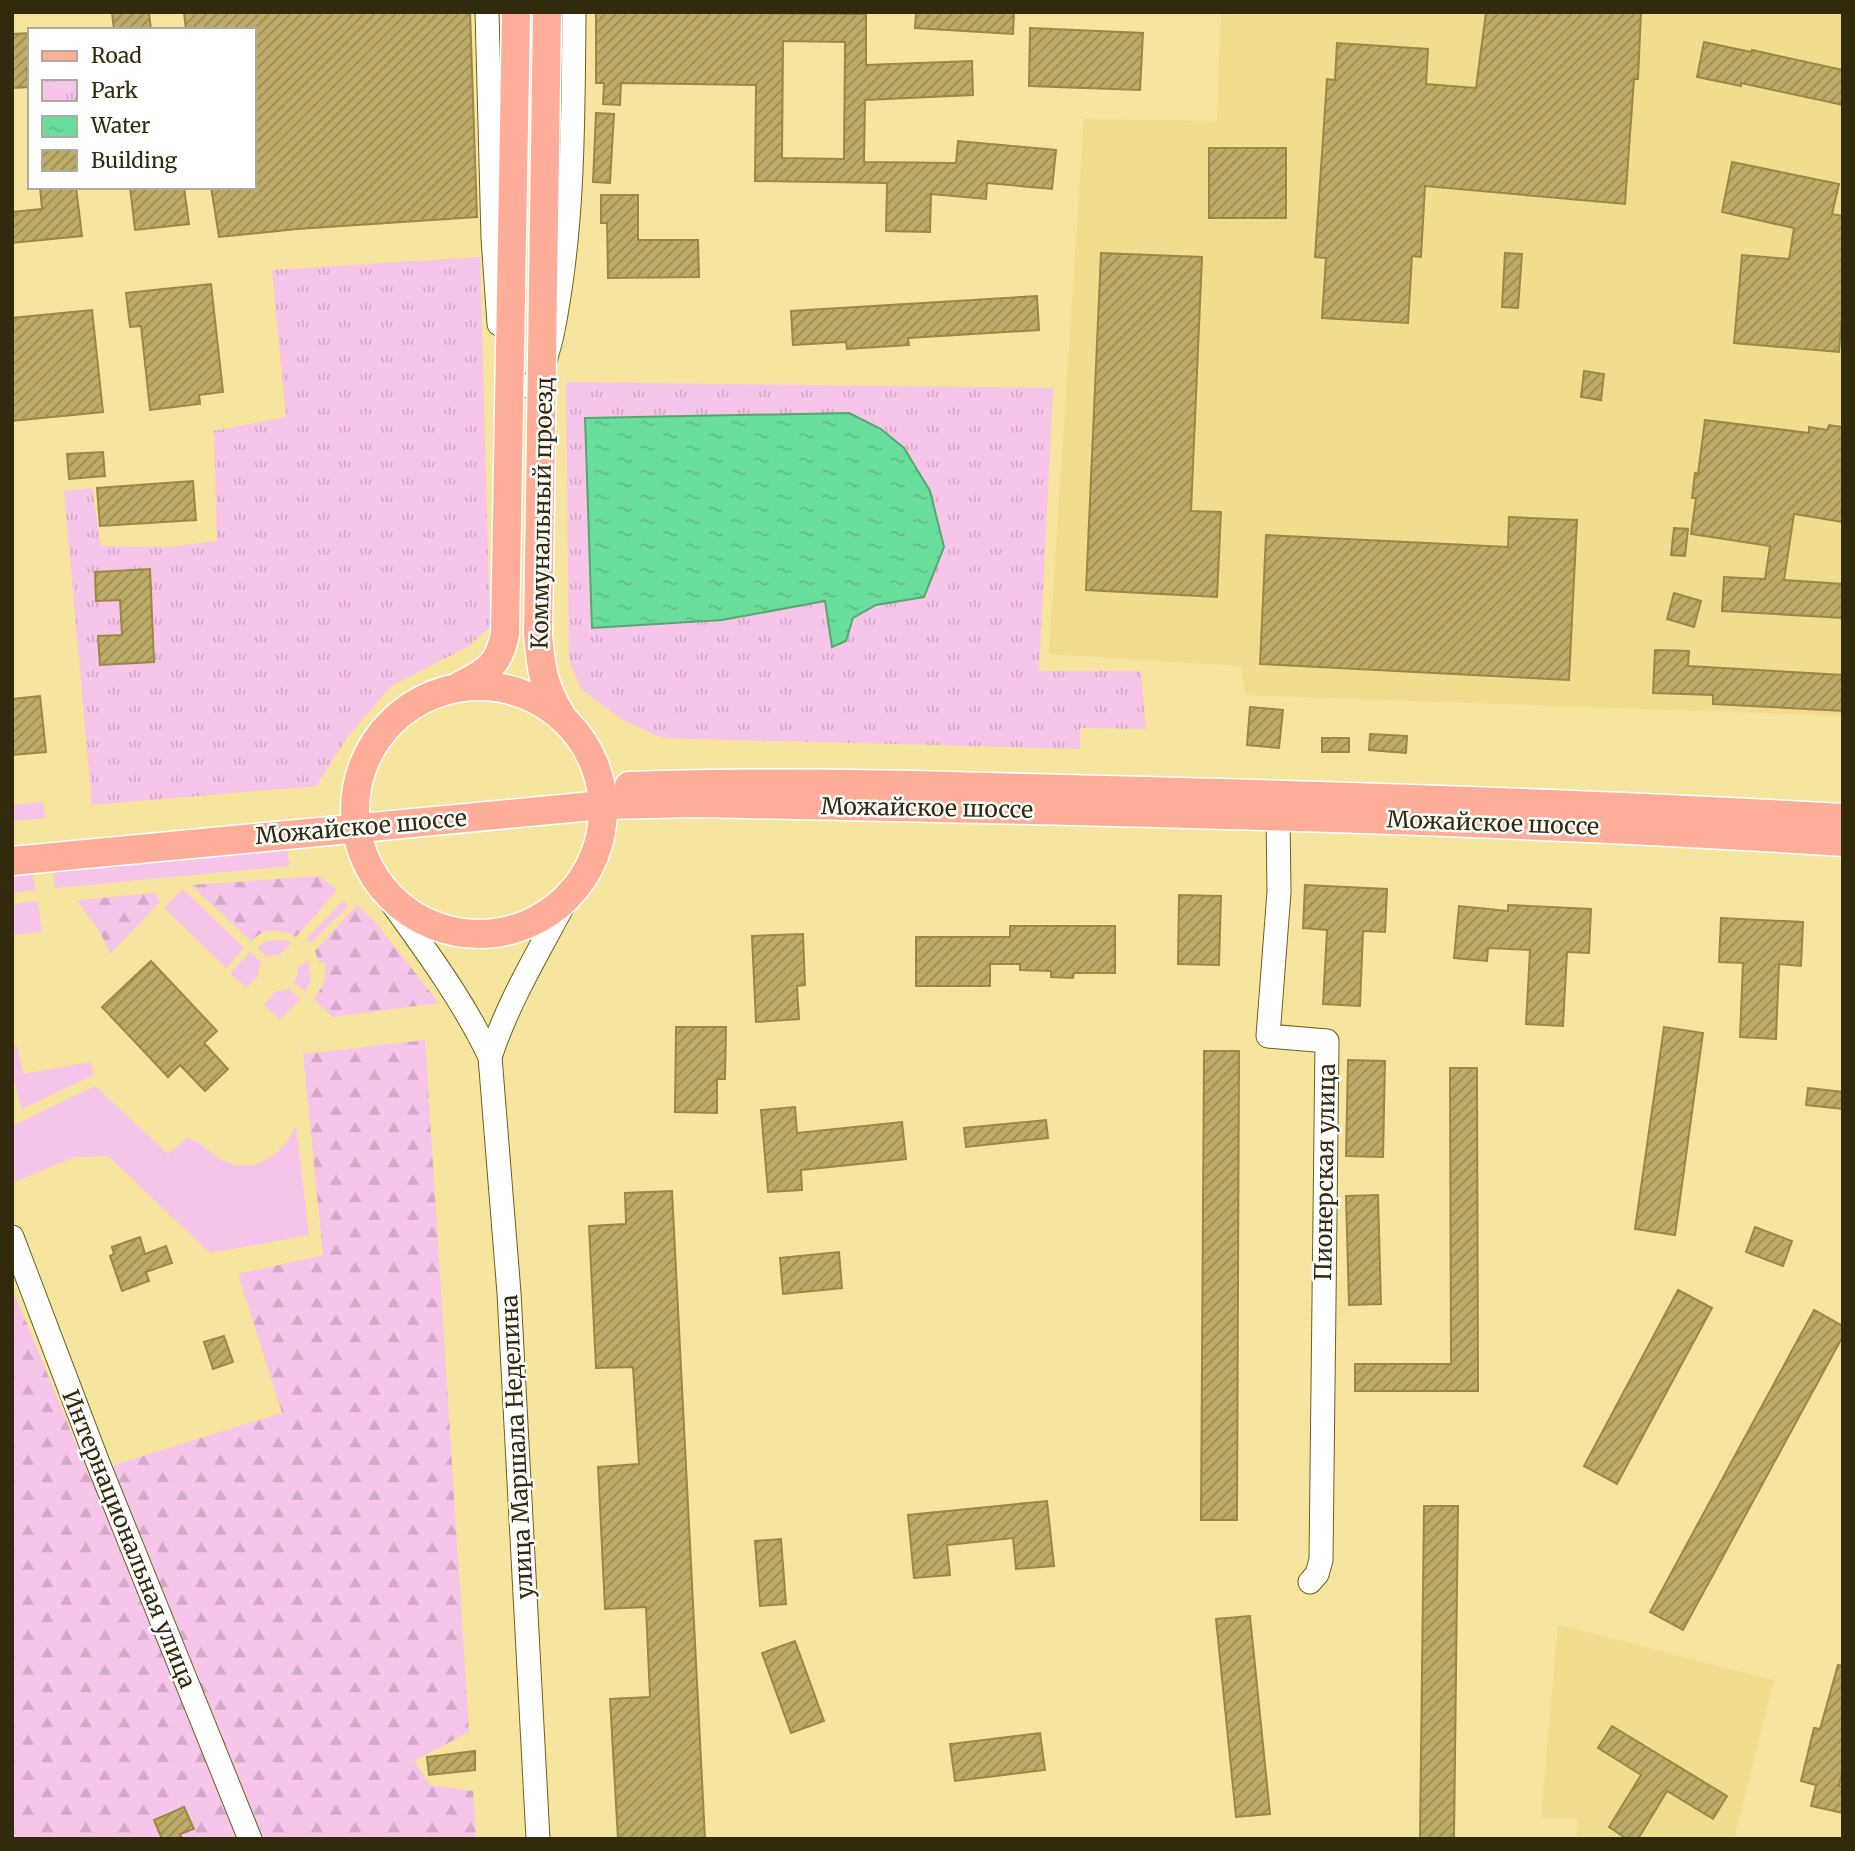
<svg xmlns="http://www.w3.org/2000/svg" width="1855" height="1851" font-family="Merriweather,serif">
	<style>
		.built { fill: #f0dd8e }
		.grass { fill: #f6c5e9 }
		.forest { fill: url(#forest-firs) }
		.park { fill: url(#park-tufts); fill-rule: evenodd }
		.water { fill: url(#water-ripples); stroke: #58a770; stroke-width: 2 }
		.building { fill: url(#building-hatch); stroke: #998945; stroke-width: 2; fill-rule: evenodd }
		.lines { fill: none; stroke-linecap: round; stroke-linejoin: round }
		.minor-casing { stroke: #706018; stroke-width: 25 }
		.major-casing { stroke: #fff; stroke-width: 31 }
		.minor { stroke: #fff; stroke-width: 23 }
		.major { stroke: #feae98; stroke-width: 28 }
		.labels { text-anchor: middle; stroke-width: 5; stroke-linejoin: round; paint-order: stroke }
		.street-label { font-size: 23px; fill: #312a0d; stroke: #fff }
	</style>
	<defs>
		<pattern id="forest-firs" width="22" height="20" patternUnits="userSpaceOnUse" patternTransform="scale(1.75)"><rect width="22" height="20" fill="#f6c5e9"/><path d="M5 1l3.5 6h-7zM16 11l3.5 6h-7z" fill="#d3a9c7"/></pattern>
		<pattern id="park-tufts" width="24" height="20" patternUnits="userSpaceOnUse" patternTransform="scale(1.75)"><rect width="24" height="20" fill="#f6c5e9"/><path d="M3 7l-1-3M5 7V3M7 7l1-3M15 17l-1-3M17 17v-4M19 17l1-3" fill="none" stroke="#d3a9c7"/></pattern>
		<pattern id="water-ripples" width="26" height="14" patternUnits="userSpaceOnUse" patternTransform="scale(1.75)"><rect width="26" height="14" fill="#69dd9b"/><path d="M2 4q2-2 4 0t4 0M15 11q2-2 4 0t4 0" fill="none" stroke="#5cbe84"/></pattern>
		<pattern id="building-hatch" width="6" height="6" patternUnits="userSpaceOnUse" patternTransform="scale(1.75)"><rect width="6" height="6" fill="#bdac68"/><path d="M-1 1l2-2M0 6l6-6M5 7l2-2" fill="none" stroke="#9a8c54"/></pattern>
	</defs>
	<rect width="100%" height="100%" fill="#f6e59f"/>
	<g class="built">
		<path d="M1221 12H1843V716L1245 695 1241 666 1049 654 1084 119 1217 121Z"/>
		<path d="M1558 1625 1774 1680 1734 1839H1577V1818H1541Z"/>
	</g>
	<g class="grass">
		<path d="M43 802 45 818 12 821V805Z"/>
		<path d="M286 846 290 866 54 888V872Z"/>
		<path d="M32 872 36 890 12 893V873Z"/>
		<path d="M183 889 244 948 226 968 164 908Z"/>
		<path d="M38 901 42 932 12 935V904Z"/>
		<path d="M343 901 348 906 311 943 306 939Z"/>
		<path d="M282 940 292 942 281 954 267 957 257 947 267 941Z"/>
		<path d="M250 952 262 963 258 969 259 975 246 988 230 973Z"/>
		<path d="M308 960 311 980 305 992 294 982 298 973 297 968Z"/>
		<path d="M288 988 300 999 280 1020 264 1005 276 991H285Z"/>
		<path d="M12 1046H17L23 1074 91 1062 93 1075 22 1109 12 1074Z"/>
		<path d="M95 1086 168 1154 187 1138C204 1142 212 1158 229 1163 260 1173 284 1152 296 1126L309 1235 210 1253 108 1156 74 1157 12 1183V1126Z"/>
	</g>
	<g class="forest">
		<path d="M320 876 337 890 296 937C279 928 266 927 251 941L191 885Z"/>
		<path d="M155 893 160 902 110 954 101 934 77 900Z"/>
		<path d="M357 905 376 923 439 1003 333 1017 313 999C324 987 327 978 325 962L318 961 315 951Z"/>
		<path d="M425 1040 469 1732 414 1761 430 1785 473 1791 476 1839H12V1296L15 1295 88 1473 282 1413 238 1274 323 1255 303 1054Z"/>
	</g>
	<g class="park">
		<path d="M480 257 490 627 467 647 391 686 346 739 316 786 92 805 64 491 92 488 101 546 169 547 217 541 214 431 286 417 272 270Z"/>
		<path d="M566 382 1053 388 1039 671H1141L1146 729 1080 728V749L663 738 624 721 581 689 569 661ZM703 417 924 597 876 605 853 618 846 641 832 647 826 601 722 620 592 628 585 418Z"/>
	</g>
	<path class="water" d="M849 413 881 429 904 448 930 491 944 547 924 597 876 605 853 618 846 641 832 647 825 601 722 620 592 628 585 418Z"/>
	<g class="building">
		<path d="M112 12H149L151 30H114Z"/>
		<path d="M184 12H470L477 217 297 229 219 237 211 187H254V30H186Z"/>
		<path d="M596 12 866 14V65L972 61 973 95 865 100 864 162 956 163 958 141 1056 150 1052 189 987 183 986 199 931 194 930 232 886 231 887 183 755 181 756 85 621 83 620 105 603 104 604 83H596ZM783 41 845 42 844 159 782 158Z"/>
		<path d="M916 12H1014L1013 34 915 28Z"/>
		<path d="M1486 12H1641L1638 79H1634L1625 204 1425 186 1421 257 1412 256 1408 323 1322 318 1326 258 1315 257 1327 79 1335 80 1337 43 1428 49 1426 84 1476 88Z"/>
		<path d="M1030 28 1143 33 1140 90 1029 86Z"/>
		<path d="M30 33V68H27L29 87 12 88V34Z"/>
		<path d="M1704 42 1751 52 1752 50 1843 70V105L1741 83V86L1697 77Z"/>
		<path d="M596 113 614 114 610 183 593 182Z"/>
		<rect x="1209" y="148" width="77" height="70"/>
		<path d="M1732 162 1839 184 1832 214 1843 216V305L1839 352 1734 343 1742 255 1789 259 1794 228 1722 212Z"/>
		<path d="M40 187H76L82 236 12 243V212L42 209Z"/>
		<path d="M130 187H184L189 224 135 230Z"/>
		<path d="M601 195H638V240H698L699 277 608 278 607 223H601Z"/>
		<path d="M1101 253 1202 257 1191 511 1221 512 1217 597 1086 590Z"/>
		<path d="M1505 253 1522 254 1518 308 1502 307Z"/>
		<path d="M211 284 223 392 199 395 200 404 150 410 141 326 130 327 126 293Z"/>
		<path d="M1037 296 1039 330 908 338 909 345 847 349 846 342 793 345 791 311Z"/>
		<path d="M92 310 103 412 12 421V318Z"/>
		<path d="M1584 371 1604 374 1601 400 1581 397Z"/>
		<path d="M1705 420 1809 433V427L1827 430 1829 425 1843 427V522L1794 514 1784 580 1843 584V618L1722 611 1724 577 1765 579 1770 546 1691 534 1696 498H1692L1695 473 1698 474Z"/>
		<path d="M103 452 105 476 69 479 67 454Z"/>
		<path d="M193 481 196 520 100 526 97 488Z"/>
		<path d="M1509 517 1577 520 1569 680 1260 664 1266 535 1508 547Z"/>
		<path d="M1674 528 1688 529 1685 556 1671 555Z"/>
		<path d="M150 569 154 662 100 665 98 636 122 635 120 600 96 601 95 572Z"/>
		<path d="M1674 593 1701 601 1694 627 1667 619Z"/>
		<path d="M1655 650 1689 651 1688 666 1843 675V711L1713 704V695L1653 693Z"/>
		<path d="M40 696 46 752 12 755V699Z"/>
		<path d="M1250 707 1283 710 1279 748 1247 745Z"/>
		<path d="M1370 734 1407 736 1406 753 1369 750Z"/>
		<rect x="1322" y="738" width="27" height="14"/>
		<path d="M1305 885 1387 889 1385 932 1363 931 1360 1006 1323 1004 1327 930 1303 928Z"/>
		<path d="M1179 895 1221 896 1219 965 1178 964Z"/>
		<path d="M1508 905 1591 909 1589 953 1567 952 1563 1026 1526 1024 1530 950 1488 948 1487 961 1454 958 1459 906 1508 911Z"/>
		<path d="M1721 918 1803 922 1801 966 1779 964 1776 1039 1740 1037 1743 963 1719 962Z"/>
		<path d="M1010 926H1115V973H1074L1073 978 1051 977V971L1020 970V964H990V986H916V937H1010Z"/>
		<path d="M803 934 805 985 797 986 799 1019 756 1022 752 936Z"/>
		<path d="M151 961 217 1031 204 1043 228 1069 205 1091 180 1065 168 1077 102 1007Z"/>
		<path d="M676 1027H726L725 1079H717V1113L675 1112Z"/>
		<path d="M1664 1027 1703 1033 1675 1235 1635 1229Z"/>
		<path d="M1204 1051H1239L1237 1520H1201Z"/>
		<path d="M1348 1060 1385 1061 1383 1157 1346 1156Z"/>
		<path d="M1450 1068H1477L1478 1391H1355V1364H1451Z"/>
		<path d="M1808 1088 1843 1092V1109L1806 1105Z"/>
		<path d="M795 1107 797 1133 902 1122 906 1159 801 1170 802 1190 768 1192 761 1110Z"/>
		<path d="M1046 1120 1048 1138 966 1147 964 1128Z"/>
		<path d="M672 1191 705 1839H618L610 1699 650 1697 646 1607 605 1609 598 1467 639 1464 633 1367 596 1368 589 1226 626 1224 625 1193Z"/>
		<path d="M1378 1195 1381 1304 1349 1305 1346 1196Z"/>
		<path d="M1755 1227 1792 1241 1783 1266 1746 1252Z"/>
		<path d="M140 1237 145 1254 166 1246 172 1263 146 1272 149 1281 122 1291 110 1256 114 1254 112 1247Z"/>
		<path d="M839 1252 842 1288 783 1294 780 1258Z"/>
		<path d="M1678 1290 1712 1308 1617 1484 1584 1466Z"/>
		<path d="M1814 1310 1843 1326V1336L1683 1630 1650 1612Z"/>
		<path d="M224 1336 233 1362 213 1369 204 1342Z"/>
		<path d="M1047 1501 1054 1566 1016 1569 1013 1538 947 1545 950 1575 914 1578 908 1515Z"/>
		<path d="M1424 1506H1458L1454 1839H1420Z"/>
		<path d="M781 1539 786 1604 760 1606 755 1541Z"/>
		<path d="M1250 1616 1270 1814 1236 1817 1216 1619Z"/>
		<path d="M795 1641 824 1721 791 1733 762 1653Z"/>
		<path d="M1838 1665 1843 1666V1769L1839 1786 1843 1787V1813L1811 1806 1816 1785 1801 1781 1814 1728 1820 1729Z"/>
		<path d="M1612 1726 1727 1796 1713 1819 1667 1791 1638 1839H1627L1609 1827 1641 1775 1598 1748Z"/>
		<path d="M1040 1733 1045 1770 955 1781 950 1744Z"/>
		<path d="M475 1751V1770L429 1775 427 1757Z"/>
		<path d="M184 1807 194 1829 180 1834 182 1839H162L154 1820Z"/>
	</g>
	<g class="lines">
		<defs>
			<g id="minor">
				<path d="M487 12 493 238 499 324"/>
				<path d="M508 369C512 387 529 392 541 376 544 362 549 349 552 335 574 229 573 119 574 12"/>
				<path d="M1278 815 1279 892 1268 1036 1327 1041 1321 1560 1317 1574 1310 1582"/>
				<path d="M384 892C422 945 462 998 490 1057L509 1293 538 1839"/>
				<path d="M490 1057C508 1002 539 951 566 900"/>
				<path d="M12 1237 98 1463 250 1839"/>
			</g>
			<g id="major">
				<path d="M547 12 538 634C541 669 543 685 561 715"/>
				<path d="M461 685C487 672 499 665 505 634L516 12"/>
				<circle cx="479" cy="810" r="124"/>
				<path d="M629 786C787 780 946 786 1105 790 1351 796 1597 804 1843 818"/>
				<path d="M12 861 603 805 697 803C1079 811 1461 817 1843 842"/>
			</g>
		</defs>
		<use href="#minor" class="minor-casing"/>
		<use href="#major" class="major-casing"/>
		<use href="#minor" class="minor"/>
		<use href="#major" class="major"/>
	</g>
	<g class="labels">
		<g class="street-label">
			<text transform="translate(542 513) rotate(-89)" y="8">Коммунальный проезд</text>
			<text transform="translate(927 808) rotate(1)" y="8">Можайское шоссе</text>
			<text transform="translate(1493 823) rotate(2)" y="8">Можайское шоссе</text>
			<text transform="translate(361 827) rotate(-5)" y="8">Можайское шоссе</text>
			<text transform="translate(1325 1172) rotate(-89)" y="8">Пионерская улица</text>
			<text transform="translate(517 1447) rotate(-93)" y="8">улица Маршала Неделина</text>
			<text transform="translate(129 1539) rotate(68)" y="8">Интернациональная улица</text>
		</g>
	</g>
	<rect width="1855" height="1851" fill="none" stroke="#312a0d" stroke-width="28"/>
	<rect x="28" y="28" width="228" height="161" fill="#ffffff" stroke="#adaa9e" stroke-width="2"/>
	<rect x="42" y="51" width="35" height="10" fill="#feae98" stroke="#adaa9e" stroke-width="2"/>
	<text x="91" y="63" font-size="21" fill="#312a0d">Road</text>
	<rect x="42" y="80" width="35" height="21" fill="url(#park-tufts)" stroke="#adaa9e" stroke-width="2"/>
	<text x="91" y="98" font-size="21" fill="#312a0d">Park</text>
	<rect x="42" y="116" width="35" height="21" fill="url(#water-ripples)" stroke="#adaa9e" stroke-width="2"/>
	<text x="91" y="133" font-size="21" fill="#312a0d">Water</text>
	<rect x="42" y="150" width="35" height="21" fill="url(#building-hatch)" stroke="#adaa9e" stroke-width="2"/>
	<text x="91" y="168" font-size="21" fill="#312a0d">Building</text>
</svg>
